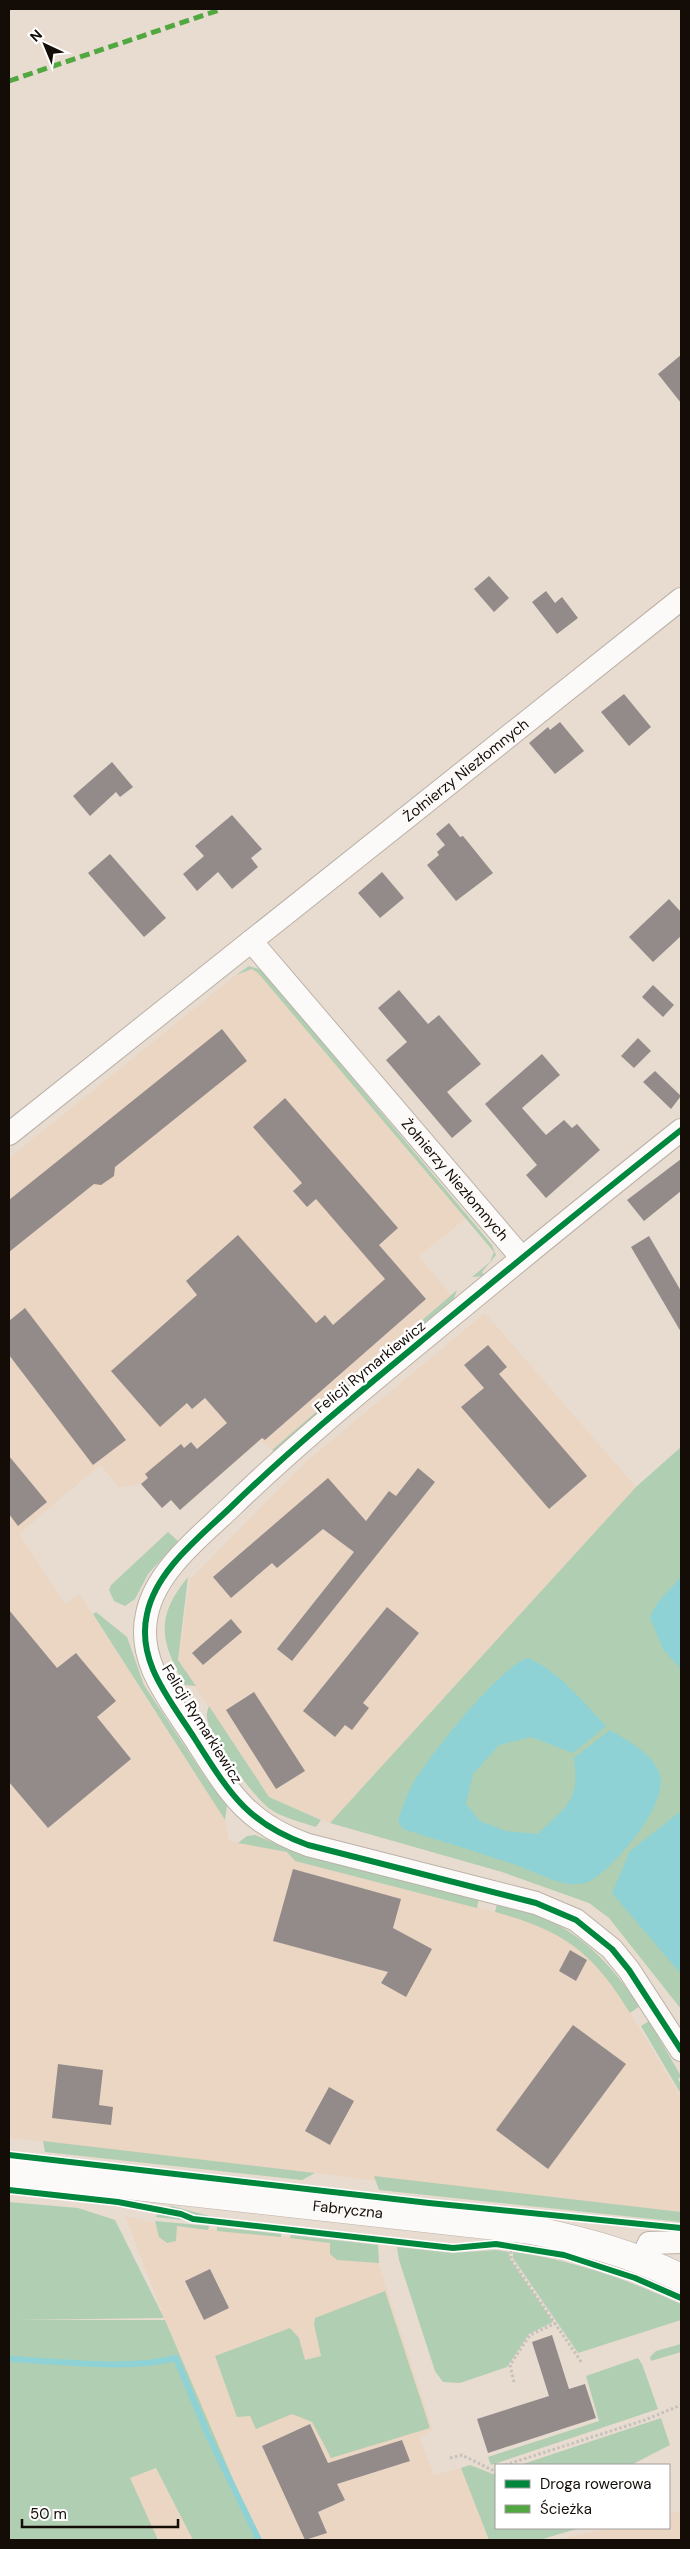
<svg xmlns="http://www.w3.org/2000/svg" width="690" height="2549" font-family="'DM Sans',sans-serif">
	<style>
		.built { fill: #ebd6c3 }
		.green { fill: #b0ceb2 }
		.water { fill: #8ed2d5 }
		.lines { fill: none; stroke-linecap: round; stroke-linejoin: round }
		.stream { stroke: #8ed2d5; stroke-width: 6 }
		.building { fill: #928b8a }
		.minor-casing { stroke: #bbb1a8; stroke-width: 24 }
		.tertiary-casing { stroke: #bbb1a8; stroke-width: 29 }
		.path { stroke: #c5c1bd; stroke-width: 3; stroke-dasharray: 2.5 2.5; stroke-linecap: butt }
		.minor { stroke: #fcfaf8; stroke-width: 22 }
		.tertiary { stroke: #fcfaf8; stroke-width: 28 }
		.quiet { stroke: #51a840; stroke-width: 5; stroke-dasharray: 10 5; stroke-linecap: butt }
		.cycleway-casing { stroke: #fff; stroke-width: 9 }
		.cycleway { stroke: #00873e; stroke-width: 6 }
		.labels { text-anchor: middle; stroke-width: 5; stroke-linejoin: round; paint-order: stroke }
		.street-label { font-size: 15px; fill: #140c06; stroke: #fff }
	</style>
	<rect width="100%" height="100%" fill="#e8dcd0"/>
	<g class="built">
		<path d="M252 969 258 973 466 1218 419 1256 451 1295 272 1450 261 1440 180 1510 171 1500 162 1508 141 1484 119 1487 100 1465 19 1534 65 1604 79 1593 225 1820 229 1841 287 1852 296 1861 516 1917 561 1936 588 1955 614 1986 681 2097V2213L461 2192 315 2173 9 2138V1158L236 975Z"/>
		<path d="M485 1313 636 1487 330 1823 269 1797 178 1661 190 1579 308 1460Z"/>
		<path d="M125 2216 156 2223 373 2246 433 2430 419 2437 434 2475 461 2468 489 2540H259L164 2318Z"/>
		<path d="M156 2468 193 2540H158L129 2478Z"/>
		<path d="M681 2511V2540H555L610 2528H669V2514Z"/>
	</g>
	<g class="green">
		<path d="M249 966 262 970 492 1245 496 1255 482 1272 486 1276 472 1277 490 1262 494 1252 258 973 252 969 236 975Z"/>
		<path d="M457 1290 453 1301 275 1452 272 1450Z"/>
		<path d="M681 1447V2009L609 1918 589 1903 502 1872 330 1823 636 1487Z"/>
		<path d="M168 1532 178 1541 148 1574 135 1599 125 1606 114 1601 109 1590 111 1585Z"/>
		<path d="M188 1577 178 1660 196 1686 185 1685C161 1642 154 1618 188 1577Z"/>
		<path d="M96 1612 127 1637 144 1685 207 1780 227 1805 225 1820 93 1614Z"/>
		<path d="M209 1706 269 1797 321 1820 316 1827C301 1822 283 1818 270 1809 255 1799 207 1734 207 1717 206 1714 208 1709 209 1706Z"/>
		<path d="M255 1835 287 1848 479 1898 477 1908 295 1861 287 1852 238 1843 247 1836Z"/>
		<path d="M497 1904C568 1918 600 1950 640 2006L630 2013C594 1953 563 1930 495 1912Z"/>
		<path d="M649 2021 681 2076 678 2079 681 2084V2094L641 2026Z"/>
		<path d="M43 2141 315 2173 302 2180 45 2152Z"/>
		<path d="M374 2176 681 2212V2222L379 2190Z"/>
		<path d="M9 2202 78 2208 115 2220 164 2318 16 2320H165L259 2540H193L156 2468 130 2478 158 2540H9Z"/>
		<path d="M172 2206 224 2220 164 2209Z"/>
		<path d="M158 2214 182 2216 192 2221 156 2217Z"/>
		<path d="M155 2221 209 2226 208 2230 177 2226 176 2241 167 2243 159 2237Z"/>
		<path d="M217 2227 281 2234V2237L217 2231Z"/>
		<path d="M291 2235 378 2245 379 2263 337 2260 330 2254V2243L290 2238Z"/>
		<path d="M397 2247 452 2253 496 2250 509 2252 510 2259 553 2322 529 2334 507 2367 460 2383 443 2382 435 2371 399 2260Z"/>
		<path d="M513 2252C573 2260 626 2279 681 2304V2320L578 2353 513 2258Z"/>
		<path d="M385 2291 430 2428 331 2458 312 2422 292 2414 256 2429 250 2416 237 2417 215 2356 290 2328 299 2338 305 2360 321 2356 314 2324 315 2318Z"/>
		<path d="M681 2344V2352L651 2361 650 2357 656 2351Z"/>
		<path d="M638 2358 642 2364 658 2409 491 2465 488 2457 599 2421 586 2376Z"/>
		<path d="M661 2418 670 2445 631 2465H520Z"/>
		<path d="M470 2465 493 2474 496 2473V2528H580L539 2540H489L461 2468Z"/>
	</g>
	<g class="water">
		<path d="M681 1576V1669L663 1649 650 1618C657 1598 669 1593 681 1576Z"/>
		<path d="M528 1658C560 1672 582 1701 606 1726L573 1753 531 1737 499 1745 473 1774 466 1804 480 1821 506 1831 538 1834C567 1805 580 1802 574 1758L610 1730C627 1740 651 1753 659 1772 672 1801 615 1866 592 1880 587 1884 576 1884 570 1884 556 1883 530 1870 516 1865 478 1852 441 1841 403 1829L398 1821C402 1809 406 1796 412 1785 428 1757 500 1666 528 1658Z"/>
		<path d="M681 1811V1974L612 1893 630 1851Z"/>
	</g>
	<g class="lines">
		<path class="stream" d="M9 2359C64 2361 122 2371 176 2358L208 2435 259 2540"/>
	</g>
	<g class="building">
		<path d="M681 355V403L658 374Z"/>
		<path d="M489 576 509 598 494 612 474 589Z"/>
		<path d="M546 591 555 603 562 597 578 618 557 634 532 602Z"/>
		<path d="M624 694 651 727 629 746 601 712Z"/>
		<path d="M560 722 584 751 555 774 529 743 548 727 550 730Z"/>
		<path d="M112 762 133 787 120 797 116 792 90 816 73 796Z"/>
		<path d="M232 815 262 849 251 858 258 867 232 889 218 872 197 891 183 874 204 856 195 846Z"/>
		<path d="M449 823 460 837 463 836 493 873 456 901 427 865 439 855 437 852 445 845 436 834Z"/>
		<path d="M110 854 166 918 144 937 88 873Z"/>
		<path d="M382 872 404 898 380 918 358 893Z"/>
		<path d="M669 899 681 912V936L653 962 629 937Z"/>
		<path d="M653 985 674 1005 663 1017 642 997Z"/>
		<path d="M399 990 428 1024 439 1015 481 1064 447 1092 472 1121 452 1138 386 1060 407 1042 378 1008Z"/>
		<path d="M222 1029 247 1061 115 1167 114 1176 101 1185 94 1184 9 1252V1200Z"/>
		<path d="M638 1038 651 1051 634 1068 621 1056Z"/>
		<path d="M542 1054 560 1075 522 1108 546 1135 564 1120 572 1128 577 1124 600 1150 546 1198 526 1175 537 1165 485 1104Z"/>
		<path d="M655 1071 681 1096 671 1109 643 1082Z"/>
		<path d="M285 1098 398 1228 379 1245 426 1299 265 1440 262 1438 180 1510 171 1500 162 1508 141 1484 148 1478 145 1474 181 1444 184 1448 191 1442 197 1449 227 1423 205 1398 192 1409 187 1403 160 1427 111 1371 197 1295 186 1281 238 1235 316 1323 325 1315 333 1325 385 1279 316 1199 307 1207 293 1191 302 1183 253 1127Z"/>
		<path d="M681 1159V1191L644 1221 627 1200Z"/>
		<path d="M649 1236 681 1291V1332L631 1247Z"/>
		<path d="M25 1308 126 1440 93 1465 9 1355V1321Z"/>
		<path d="M488 1345 507 1367 499 1374 587 1476 549 1509 461 1407 484 1388 464 1365Z"/>
		<path d="M9 1456 47 1502 18 1526 9 1514Z"/>
		<path d="M418 1468 435 1482 292 1661 277 1649 354 1552 323 1529 277 1568 272 1563 231 1598 213 1577 328 1478 366 1521 389 1491 396 1496Z"/>
		<path d="M387 1607 419 1633 363 1703 369 1708 352 1730 345 1725 335 1737 303 1711Z"/>
		<path d="M9 1610 57 1668 76 1653 116 1701 97 1717 131 1759 48 1828 9 1782Z"/>
		<path d="M231 1619 242 1632 203 1665 192 1653Z"/>
		<path d="M254 1692 305 1771 276 1789 226 1710Z"/>
		<path d="M293 1869 401 1899 393 1928 432 1949 406 1997 381 1983 388 1972 273 1941Z"/>
		<path d="M570 1950 587 1960 576 1981 559 1971Z"/>
		<path d="M573 2025 626 2064 548 2169 496 2130Z"/>
		<path d="M58 2064 103 2070 99 2105 113 2107 111 2125 52 2118Z"/>
		<path d="M329 2087 354 2101 330 2145 305 2131Z"/>
		<path d="M210 2269 229 2308 204 2320 185 2281Z"/>
		<path d="M552 2335 569 2389 585 2384 596 2418 488 2453 477 2419 549 2396 532 2342Z"/>
		<path d="M310 2424 328 2463 402 2440 410 2461 337 2484 345 2500 318 2512 327 2533 305 2540 262 2446Z"/>
	</g>
	<g class="lines">
		<defs>
			<g id="minor">
				<path id="s1" d="M251 941 522 1258"/>
				<path d="M681 1130C599 1195 518 1261 437 1328 367 1386 297 1443 232 1506 201 1536 156 1570 147 1614 136 1662 171 1701 195 1739 229 1792 246 1823 308 1845L536 1903 576 1920 612 1949 629 1970 681 2050"/>
				<path id="s2" d="M9 1134 681 599"/>
				<path d="M641 2260 649 2243 681 2242"/>
			</g>
			<g id="tertiary">
				<path id="s3" d="M9 2172 532 2230C586 2242 631 2253 681 2278"/>
			</g>
		</defs>
		<use href="#minor" class="minor-casing"/>
		<use href="#tertiary" class="tertiary-casing"/>
		<g class="path">
			<path d="M511 2251V2259L582 2363"/>
			<path d="M514 2382 510 2365 530 2335 556 2323"/>
			<path d="M450 2458 462 2455 492 2470 496 2468"/>
			<path d="M505 2465 645 2420 681 2405"/>
		</g>
		<use href="#minor" class="minor"/>
		<use href="#tertiary" class="tertiary"/>
		<path class="quiet" d="M9 81 222 9"/>
		<defs>
			<g id="cycleway">
				<path d="M681 1130C599 1195 518 1261 437 1328 367 1386 297 1443 232 1506 201 1536 156 1570 147 1614 136 1662 171 1701 195 1739 229 1792 246 1823 308 1845L536 1903 576 1920 612 1949 629 1970 681 2050"/>
				<path d="M9 2155 429 2203 681 2228"/>
				<path d="M9 2190 118 2202 181 2214 193 2219 453 2248 496 2244 564 2255 635 2278 681 2298"/>
			</g>
		</defs>
		<use href="#cycleway" class="cycleway-casing"/>
		<use href="#cycleway" class="cycleway"/>
	</g>
	<g class="labels">
		<g class="street-label">
			<text dy="5" stroke="none"><textPath href="#s2" startOffset="584">Żołnierzy Niezłomnych</textPath></text>
			<text dy="5" stroke="none"><textPath href="#s1" startOffset="314">Żołnierzy Niezłomnych</textPath></text>
			<text transform="translate(370 1367) rotate(-39)" y="5">Felicji Rymarkiewicz</text>
			<text transform="translate(202 1724) rotate(58)" y="5">Felicji Rymarkiewicz</text>
			<text dy="5" stroke="none"><textPath href="#s3" startOffset="341">Fabryczna</textPath></text>
		</g>
	</g>
	<rect width="690" height="2549" fill="none" stroke="#140c06" stroke-width="20"/>
	<rect x="495" y="2464" width="175" height="65" fill="#ffffff" stroke="#a19e9b"/>
	<rect x="505" y="2480" width="25" height="8" fill="#00873e" stroke="#a19e9b"/>
	<text x="540" y="2489" font-size="15" fill="#140c06">Droga rowerowa</text>
	<rect x="505" y="2505" width="25" height="8" fill="#51a840" stroke="#a19e9b"/>
	<text x="540" y="2514" font-size="15" fill="#140c06">Ścieżka</text>
	<g transform="translate(45 45) rotate(316)" stroke="#ffffff" stroke-width="4" paint-order="stroke">
	<path d="M0-4L9 19L0 12L-9 19Z" fill="#140c06"/>
	<text y="-8" font-size="14" font-weight="bold" text-anchor="middle" fill="#140c06">N</text>
	</g>
	<path d="M22 2519v8h156v-8" fill="none" stroke="#140c06" stroke-width="2.5"/>
	<text x="30" y="2519" font-size="15" fill="#140c06" stroke="#ffffff" stroke-width="4" paint-order="stroke">50 m</text>
</svg>
